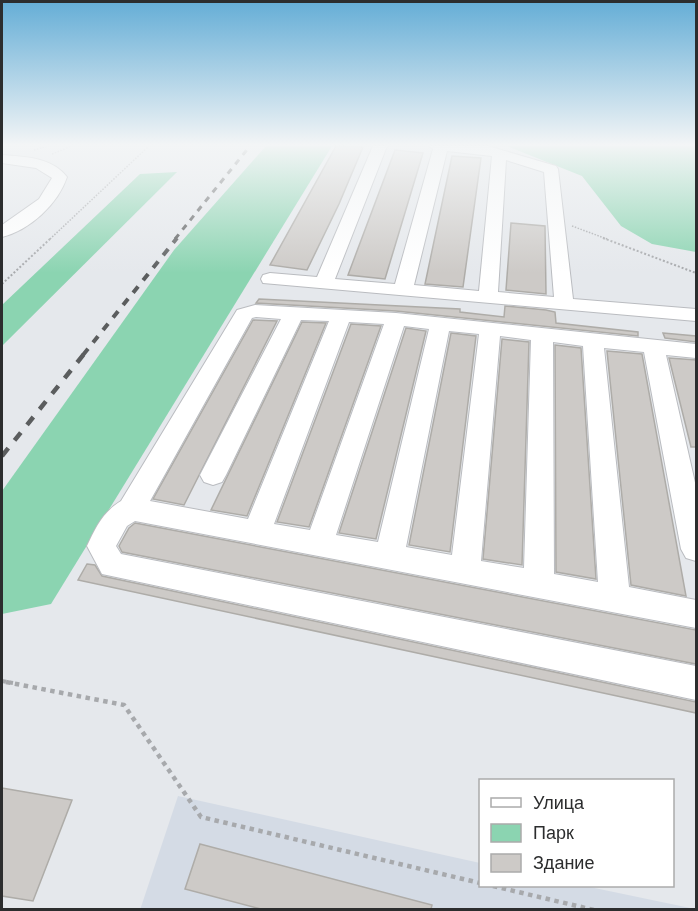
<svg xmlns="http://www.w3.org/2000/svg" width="698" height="911" font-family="'Work Sans',sans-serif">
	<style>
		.built { fill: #d4dbe5 }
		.green { fill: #8bd4b1 }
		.building { fill: #cdcac7; stroke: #aeaca8; stroke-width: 1.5 }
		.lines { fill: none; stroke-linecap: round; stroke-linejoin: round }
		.minor-casing { stroke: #babcc0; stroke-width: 2 }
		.path-far3 { stroke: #a7a9ac; stroke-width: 1.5; stroke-dasharray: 1.5 1.5; stroke-linecap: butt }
		.path-far2 { stroke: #a7a9ac; stroke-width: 2; stroke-dasharray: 2 2; stroke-linecap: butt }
		.path-far1 { stroke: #a7a9ac; stroke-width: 4; stroke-dasharray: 4 4; stroke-linecap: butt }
		.path { stroke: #a7a9ac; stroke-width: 4.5; stroke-dasharray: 4.5 4.5; stroke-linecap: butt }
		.minor { fill: #fff; fill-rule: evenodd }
		.rail-far2 { stroke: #5b5d5e; stroke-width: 3; stroke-dasharray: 6 6; stroke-linecap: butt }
		.rail-far1 { stroke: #5b5d5e; stroke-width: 4; stroke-dasharray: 8 8; stroke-linecap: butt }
		.rail { stroke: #5b5d5e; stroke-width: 4.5; stroke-dasharray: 10 10; stroke-linecap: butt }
	</style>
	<rect width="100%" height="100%" fill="#e5e8ec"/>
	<path class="built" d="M178 796 480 863V886H585L695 909 140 910Z"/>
	<g class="green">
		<path d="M266 146H332L51 604 2 614V491L174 250Z"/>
		<path d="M507 146H696V252L652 244 621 226 582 176Z"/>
		<path d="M177 172 2 346V305L140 174Z"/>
	</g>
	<g class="building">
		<path d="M336 146 363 147 339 204 307 270 270 265Z"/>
		<path d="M395 150 423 153 385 279 348 275Z"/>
		<path d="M452 156 481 158 463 287 425 284Z"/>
		<path d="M511 223 545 226 546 294 506 290Z"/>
		<path d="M259 299 460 309V312L504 317 505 306 546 310 555 312 556 323 638 332V336L396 311 256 303Z"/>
		<path d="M253 320 277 321 184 505 153 499Z"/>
		<path d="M302 322 326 323 247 516 211 510Z"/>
		<path d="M351 324 381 326 309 527 277 522Z"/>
		<path d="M406 328 426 331 376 539 339 533Z"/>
		<path d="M451 333 476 336 450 552 409 545Z"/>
		<path d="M663 333 696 336V342L665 338Z"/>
		<path d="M502 339 529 342 522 565 483 559Z"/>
		<path d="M555 345 581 348 596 579 556 572Z"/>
		<path d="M607 351 642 354 686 596 631 585Z"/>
		<path d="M669 358 696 360V447H691Z"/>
		<path d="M135 523 696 630V664L122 552 119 546 129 528Z"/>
		<path d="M87 564 95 565 102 576 696 702V713L78 580Z"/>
		<path d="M2 788 72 800 33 901 2 896Z"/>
		<path d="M200 844 432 905 431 909H261L185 889Z"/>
	</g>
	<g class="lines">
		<defs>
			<g id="minor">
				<path d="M373 146H387L335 279 395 284 433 149 429 146H488L556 166 558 169 573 299 696 309V321L263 283 261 279 263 275 270 273 317 277ZM447 151 492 156 479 291 414 285ZM506 160 544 172 554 297 498 292Z"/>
				<path d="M2 155C25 157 52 157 67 177 58 204 30 230 2 237V225L39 199 52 178 36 168 2 163Z"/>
				<path d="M255 305 396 313 696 344V358L666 355 696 487V561L686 558 681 549 644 352 604 348 629 587 696 600V628L135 521 127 526 116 546 121 554 696 666V700L102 574 87 546C96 527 103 512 121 501L237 310ZM256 317 281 319 200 475 204 482 213 485 222 482 226 475 301 320 329 321 248 519 150 501 252 318ZM349 322 384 324 310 530 274 524ZM404 326 429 329 378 542 336 535ZM449 331 479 334 452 555 406 547ZM500 336 531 340 524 568 481 561ZM553 342 583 346 598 582 554 574Z"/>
			</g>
		</defs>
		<use href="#minor" class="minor-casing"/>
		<g class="path-far3">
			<path d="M34 150 48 146"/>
			<path d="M52 154 72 146"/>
			<path d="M572 226 607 239"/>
			<path d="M50 239 149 146"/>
		</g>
		<g class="path-far2">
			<path d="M603 238 696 273"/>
			<path d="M2 284 51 238"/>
		</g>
		<path class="path-far1" d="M2 681 13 683"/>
		<g class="path">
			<path d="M6 682 124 705 201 817 480 883"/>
			<path d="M493 886 594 910"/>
		</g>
		<use href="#minor" class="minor"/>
		<path class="rail-far2" d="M175 239 250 146"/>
		<path class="rail-far1" d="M83 355 177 238"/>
		<path class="rail" d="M2 456 84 354"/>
	</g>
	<linearGradient id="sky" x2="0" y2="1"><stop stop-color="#64add6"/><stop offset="0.53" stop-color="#f3f5f6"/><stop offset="1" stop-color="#f3f5f6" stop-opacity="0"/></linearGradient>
	<rect width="698" height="273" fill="url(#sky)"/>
	<rect width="698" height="911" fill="none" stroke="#2c2d2e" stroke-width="6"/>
	<rect x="479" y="779" width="195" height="108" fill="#ffffff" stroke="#ababab" stroke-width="1.5"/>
	<rect x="491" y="798" width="30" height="9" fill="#ffffff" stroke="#ababab" stroke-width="1.5"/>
	<text x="533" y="809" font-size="18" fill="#2c2d2e">Улица</text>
	<rect x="491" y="824" width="30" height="18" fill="#8bd4b1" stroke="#ababab" stroke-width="1.5"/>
	<text x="533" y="839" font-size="18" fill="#2c2d2e">Парк</text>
	<rect x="491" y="854" width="30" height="18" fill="#cdcac7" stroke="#ababab" stroke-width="1.5"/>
	<text x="533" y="869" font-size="18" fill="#2c2d2e">Здание</text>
</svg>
